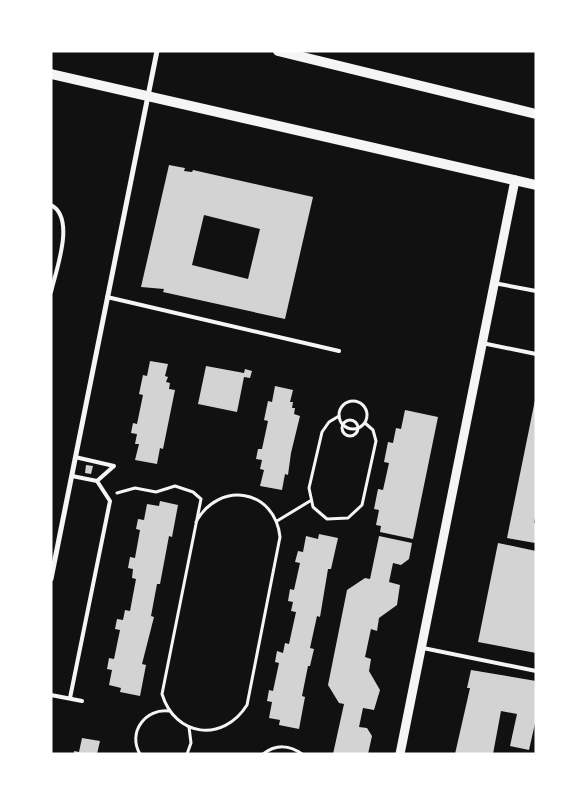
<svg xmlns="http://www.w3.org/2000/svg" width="587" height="805" font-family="Cabin,sans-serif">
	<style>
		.building { fill: #d3d3d3; fill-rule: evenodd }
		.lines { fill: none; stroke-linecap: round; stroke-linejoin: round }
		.path { stroke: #f5f5f5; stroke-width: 3 }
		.service { stroke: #f5f5f5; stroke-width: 4 }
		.minor { stroke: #f5f5f5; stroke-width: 5 }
		.tertiary { stroke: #f5f5f5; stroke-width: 9 }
		.secondary { stroke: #f5f5f5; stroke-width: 10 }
	</style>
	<rect width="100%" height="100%" fill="#111"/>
	<g class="building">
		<path d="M169 165 185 168 184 171 192 172 193 170 313 197 285 319 163 292 164 289 141 287ZM204 215 260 229 248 279 192 265Z"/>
		<path d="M150 361 168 364 165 376 168 377 166 382 170 383 169 389 175 390 163 449 160 448 157 464 135 460 139 444H135L137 434 131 433 133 423 137 424 143 395 139 394 143 375 147 376Z"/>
		<path d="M206 366 244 373 245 369 252 371 250 378 244 377 237 412 198 404Z"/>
		<path d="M275 386 293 390 290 402H293L292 408H295L294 414 300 416 291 453 288 475 285 474 282 490 260 486 264 470 260 469 262 460 256 459 258 449H262L268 421 264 420 268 401 272 402Z"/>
		<path d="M535 400 536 513 534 523H536L535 543 507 538Z"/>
		<path d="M405 410 438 417 413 539 380 532 381 526 376 525 379 510 374 509 378 489 383 490 389 463 384 462 388 442 393 443 396 428 401 429Z"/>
		<path d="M86 465 93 466 91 474 85 473Z"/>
		<path d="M160 501 178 505 172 537 169 536 160 584H157L151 616 154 617 142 664 146 665 140 696 120 692 121 688 109 685 112 670 107 669 109 658 114 659 120 630 115 629 117 619 123 620 125 610 130 611 136 579 132 578 133 569 128 568 130 557 135 558 140 530 136 529 138 519 144 520 147 504 159 506Z"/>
		<path d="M319 534 338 538 331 569H328L320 617 317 616 310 648 314 649 310 666H308L302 696 305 697 299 729 279 725 280 720 269 718 272 702 267 701 269 690 273 691 279 663 275 662 277 651 283 653 285 643 289 644 296 612 291 611 293 602 288 601 290 589 294 590 300 563 295 562 298 551 303 552 306 536 318 539Z"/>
		<path d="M379 536 412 543 409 559 401 565 393 563 389 582 400 585 397 605 379 618 377 631 371 629 365 657 371 659 369 671 380 690 374 710 363 708 359 727 367 728 372 736 368 754H333L344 704 339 703 328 685 347 590 365 578 370 579Z"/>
		<path d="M498 543 536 551V653L478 642Z"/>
		<path d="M471 670 536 681V719L529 750 510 746 517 714 501 711 493 754H455L470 688H467Z"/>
		<path d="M82 738 100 741 97 754H74V751L79 752Z"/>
	</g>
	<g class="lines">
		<g class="path">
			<circle cx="353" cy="415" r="14"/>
			<path d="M339 416 329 422 322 432 309 488 313 507 327 519 348 518 362 505 376 441 373 430 365 423"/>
			<circle cx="350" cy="428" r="8"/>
			<path d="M117 493 135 488 156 492 175 486 193 492 201 499 162 694C175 737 223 743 247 705L280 537C275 489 219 480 196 522"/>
			<path d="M277 521 310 501"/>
			<path d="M140 754C127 732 146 708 169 711"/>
			<path d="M187 754 191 743 189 727"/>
			<path d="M263 754C276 744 290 745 302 754"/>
		</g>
		<g class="service">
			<path d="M51 205C76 218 56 270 51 292"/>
			<path d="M494 283 536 291"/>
			<path d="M107 297 339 351"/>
			<path d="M482 343 536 354"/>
			<path d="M75 457 114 466 97 481"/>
			<path d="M423 648 536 671"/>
			<path d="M51 695 82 701"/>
			<path d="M70 698 110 501 97 481 72 476"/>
		</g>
		<path class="minor" d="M51 579 157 51"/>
		<path class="tertiary" d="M400 754 515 180"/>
		<g class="secondary">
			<path d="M278 51 536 114"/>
			<path d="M51 74 536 185"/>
		</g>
	</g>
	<rect width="587" height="805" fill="none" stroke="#ffffff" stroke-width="105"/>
</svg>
